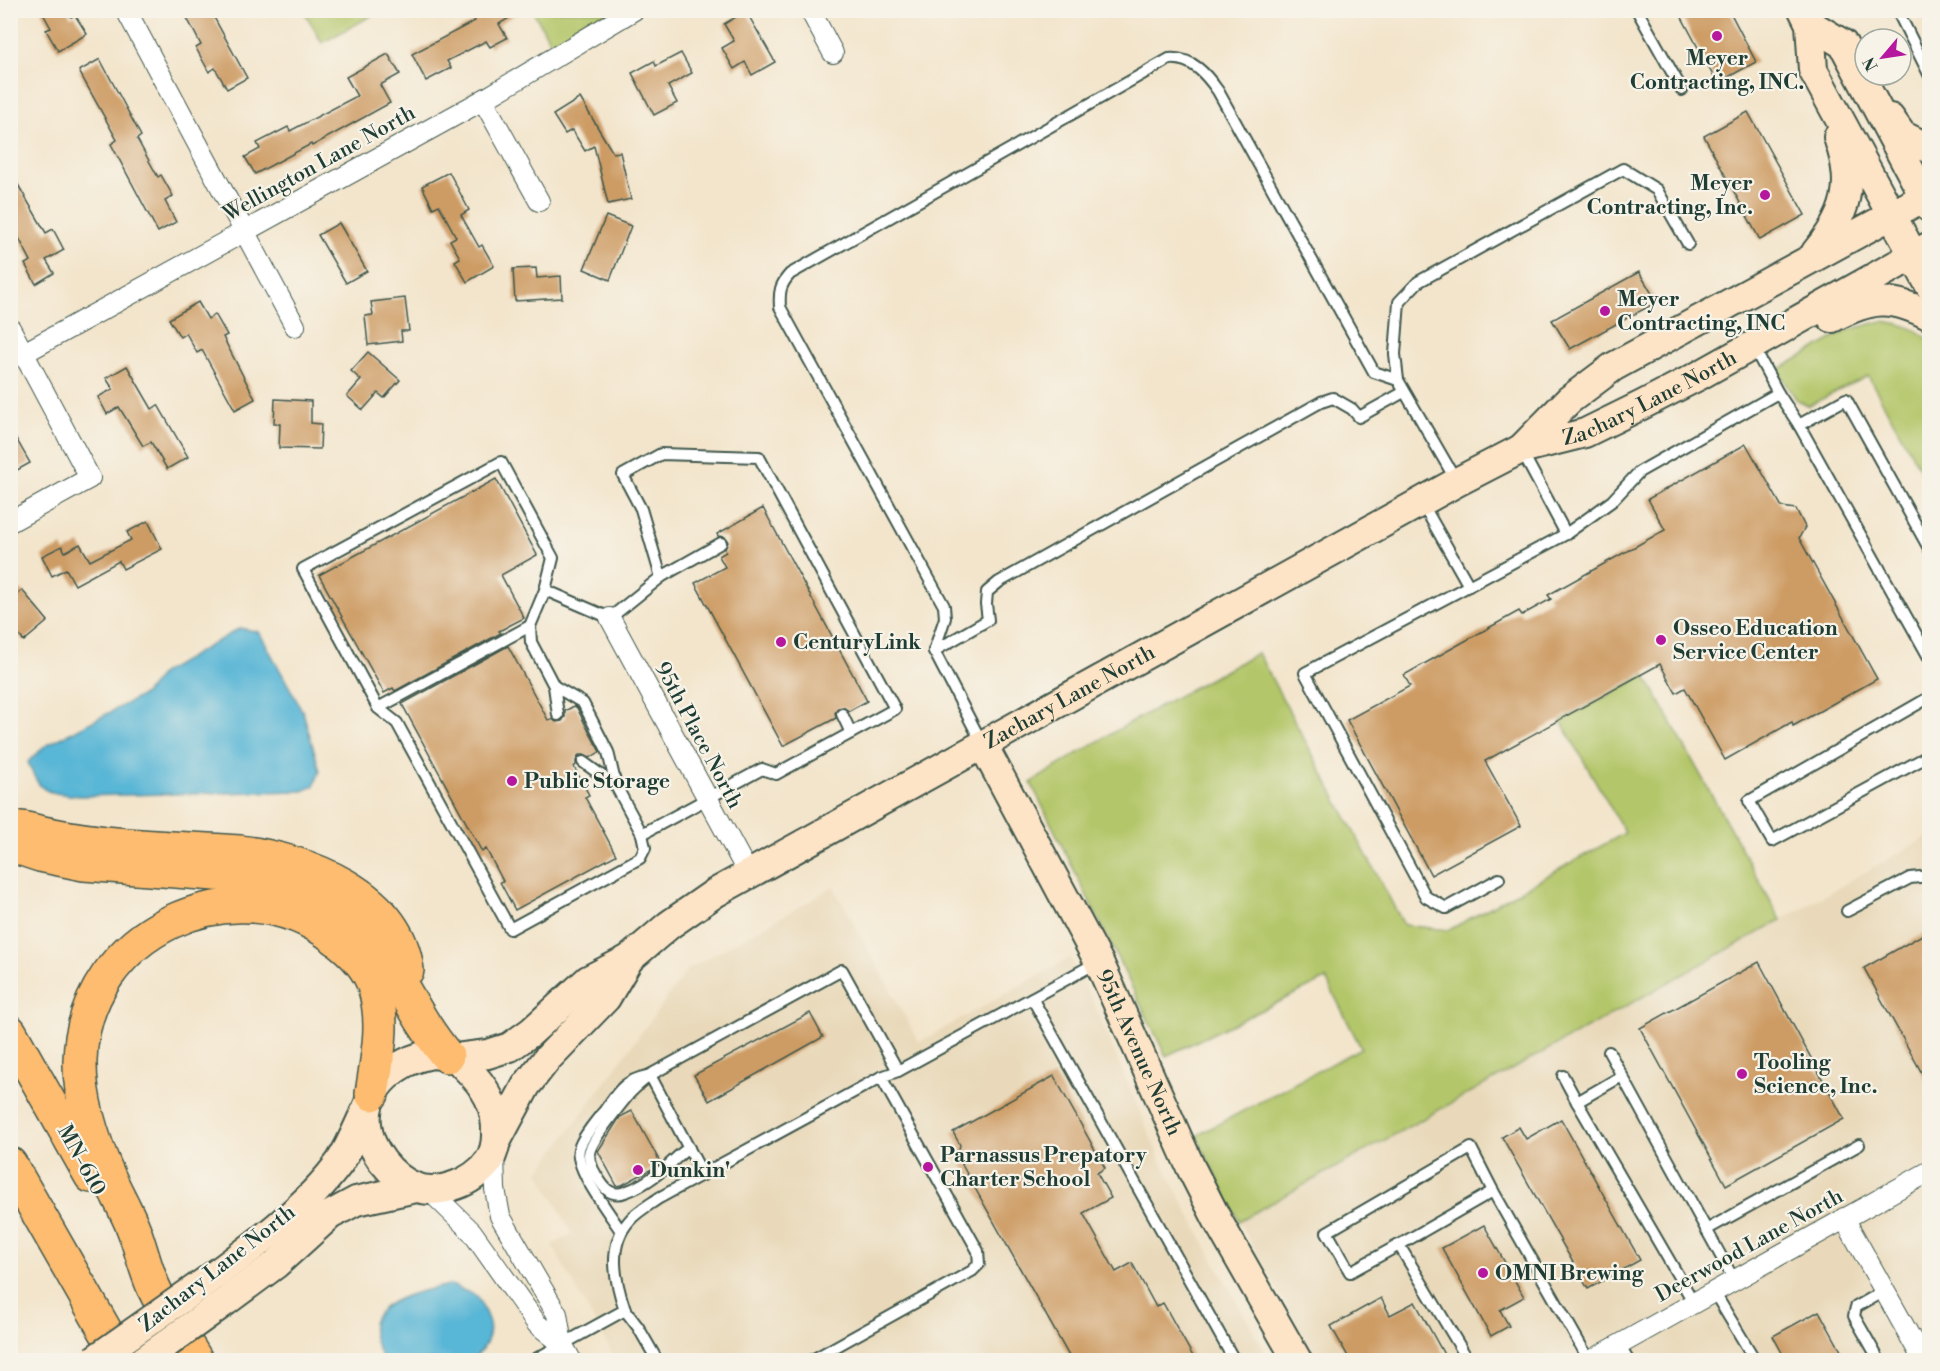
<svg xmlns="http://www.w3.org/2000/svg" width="1940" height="1371" font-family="'Libre Bodoni',serif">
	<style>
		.built { fill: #e9d9ba }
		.green { fill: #b3c669; stroke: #69824e; stroke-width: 1.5 }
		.water { fill: #58b6d6; stroke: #3c7a85; stroke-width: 1.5 }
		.building { fill: #cd9c65 }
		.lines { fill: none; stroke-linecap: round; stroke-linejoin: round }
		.lane-casing { stroke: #3f564b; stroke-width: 14 }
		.street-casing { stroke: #3f564b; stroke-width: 22 }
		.secondary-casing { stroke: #3f564b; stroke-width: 32 }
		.highway-casing { stroke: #3f564b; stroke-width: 36 }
		.lane { stroke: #fff; stroke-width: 10 }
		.street { stroke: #fff; stroke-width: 20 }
		.secondary { stroke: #fee4c6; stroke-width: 28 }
		.highway { stroke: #fdbc70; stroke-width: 33 }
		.secondary-bridge-casing { stroke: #3f564b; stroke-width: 32; stroke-linecap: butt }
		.secondary-bridge { stroke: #fee4c6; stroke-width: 28 }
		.poi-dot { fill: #b5179e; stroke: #f7f3e8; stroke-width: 2 }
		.labels { text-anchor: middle; stroke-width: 4.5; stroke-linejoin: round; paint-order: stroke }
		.poi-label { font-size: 21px; font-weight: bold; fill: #1f3d34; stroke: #f7f3e8; text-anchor: start }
		.street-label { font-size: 21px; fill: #1f3d34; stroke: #f7f3e8 }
	</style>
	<rect width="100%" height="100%" fill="#f7f3e8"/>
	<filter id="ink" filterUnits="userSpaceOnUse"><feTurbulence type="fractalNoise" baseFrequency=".0167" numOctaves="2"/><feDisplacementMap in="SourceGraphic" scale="12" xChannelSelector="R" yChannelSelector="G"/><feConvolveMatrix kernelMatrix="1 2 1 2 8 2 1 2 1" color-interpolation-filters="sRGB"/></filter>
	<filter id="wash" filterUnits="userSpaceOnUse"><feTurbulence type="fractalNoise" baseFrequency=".008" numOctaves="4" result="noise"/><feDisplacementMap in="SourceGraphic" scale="24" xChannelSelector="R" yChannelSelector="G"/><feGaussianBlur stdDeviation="1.35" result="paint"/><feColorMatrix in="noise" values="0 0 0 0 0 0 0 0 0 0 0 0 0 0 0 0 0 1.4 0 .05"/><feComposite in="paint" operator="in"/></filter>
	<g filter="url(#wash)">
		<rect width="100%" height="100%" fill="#f3e5cc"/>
		<g class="built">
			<path d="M1929 836V1360H1316L1239 1221 1781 920Z"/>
			<path d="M833 886 919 1042 1070 958 1091 997 1160 1159 1214 1261 1270 1360H616L552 1245 572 1234 539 1172 688 969 812 900Z"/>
		</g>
		<g class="green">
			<path d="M304 11H380L322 43Z"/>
			<path d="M533 11H610L551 43Z"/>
			<path d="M1882 321C1900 323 1915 327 1929 340V485L1868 376 1808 406 1796 399 1778 370 1848 330Z"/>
			<path d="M1258 653 1404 925 1449 930 1625 833 1561 721 1645 675 1781 920 1239 1221 1196 1136 1361 1048 1326 979 1166 1056 1031 783C1104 735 1181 694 1258 653Z"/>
		</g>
		<g class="water">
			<path d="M240 628 259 632 303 712 320 771 314 786 303 791 79 796C46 792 40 795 28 762L45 746 145 694 161 674Z"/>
			<path d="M451 1285 477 1296C485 1314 497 1327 484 1346 480 1352 477 1356 471 1360H383C378 1350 371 1335 373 1324 379 1298 429 1289 451 1285Z"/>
		</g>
		<g id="blocks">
			<g class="building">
				<path d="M41 10H67L71 17 75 15 87 34 58 51 46 30 51 28Z"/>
				<path d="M183 10H210L247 78 227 89 215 68 209 72 196 48 201 45Z"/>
				<path d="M469 10H522L499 24 507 38 490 47 486 41 447 61 451 68 426 81 412 54 475 21Z"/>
				<path d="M1678 10H1729L1756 62 1717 83Z"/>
				<path d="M746 11 775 62 752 75 745 62 734 69 722 48 734 41 724 24Z"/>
				<path d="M681 53 692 73 668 86 677 103 654 115 632 73 654 61 656 66Z"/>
				<path d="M388 54 400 74 380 85 390 103 312 146 311 144 255 174 245 157 260 149 257 143 288 127 290 131 357 96 346 77Z"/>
				<path d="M100 59 141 136 137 139 158 177 161 175 173 196 165 201 176 222 158 232 111 144 117 140 79 71Z"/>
				<path d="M580 98 613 153 620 152 631 199 608 204 594 146 585 151 572 130 565 134 553 115Z"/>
				<path d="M1748 112 1805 215 1760 240 1704 136Z"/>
				<path d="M10 171 46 233 53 229 64 250 46 260 54 273 36 284 25 264 31 261 10 221Z"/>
				<path d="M449 172 469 210 461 215 479 247 482 245 494 266 467 282 455 261 460 258 450 240 456 237 439 205 433 208 422 186Z"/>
				<path d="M606 216 631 226 610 280 584 269Z"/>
				<path d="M339 223 367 271 346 283 318 235Z"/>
				<path d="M536 268 537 278 561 276 562 298 515 301 513 269Z"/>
				<path d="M1639 272 1657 302 1570 349 1552 320Z"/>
				<path d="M405 298 409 331H401L402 341 368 345 365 316 373 315 371 302Z"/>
				<path d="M198 302 208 319 215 314 227 335 223 337 255 399 235 410 202 350 197 353 186 333 180 337 169 319Z"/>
				<path d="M368 352 400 380 384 398 378 393 363 410 347 396 361 380 351 371Z"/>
				<path d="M127 366 152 409 158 405 188 457 167 469 151 442 143 446 119 407 107 414 98 397 113 389 106 378Z"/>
				<path d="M275 399 311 401V423L321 424 320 449 279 448 280 424H274Z"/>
				<path d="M10 428 30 463 10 474Z"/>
				<path d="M1746 444 1782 507 1796 509 1805 527 1799 538 1877 679 1793 726 1792 722 1725 760 1685 688 1676 693 1660 664 1485 761 1521 826 1431 875 1347 720 1410 686 1404 675 1519 611 1522 615 1551 599 1548 595 1665 530 1648 499Z"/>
				<path d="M496 479 537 555 501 575 524 618 499 631 501 633 395 691 393 688 384 693 319 575Z"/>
				<path d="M763 508 867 701 849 711 843 707 838 708 835 713 836 718 783 746 695 583 725 567 719 556 726 552 725 549 728 542 725 537 718 536 717 534Z"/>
				<path d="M148 521 162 549 123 569 119 561 75 585 66 569 52 576 42 556 62 546 65 552 80 544 90 561 131 540 127 532Z"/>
				<path d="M22 590 48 621 24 641 10 626V600Z"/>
				<path d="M508 646 548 720 552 719 556 722 562 721 565 717V711L574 706 577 708 586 726 600 752 590 758 584 755H579L576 761V765L574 767 589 795 585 797 616 855 515 910 500 882 503 881 486 849 482 852 402 704Z"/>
				<path d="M1929 931V1086L1864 968Z"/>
				<path d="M1759 962 1844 1119 1726 1185 1640 1028Z"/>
				<path d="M810 1013 823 1037 709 1101 694 1075Z"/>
				<path d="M1054 1076 1105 1168 1097 1173 1111 1198 1083 1213 1116 1272 1132 1263 1156 1307 1163 1303 1195 1360H1084L1069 1356 957 1156 960 1145 953 1132Z"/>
				<path d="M632 1111 660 1162 652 1169 622 1185 617 1186 598 1151 620 1117Z"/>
				<path d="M1561 1119 1640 1260 1588 1289 1502 1137 1519 1127 1526 1139Z"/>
				<path d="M1484 1225 1524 1297 1500 1310 1509 1326 1491 1336 1442 1248Z"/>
				<path d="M1381 1298 1390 1315 1415 1302 1447 1360H1350L1331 1326Z"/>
				<path d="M1819 1311 1846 1360H1786L1773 1336Z"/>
			</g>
		</g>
	</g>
	<g filter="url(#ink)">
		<use href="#blocks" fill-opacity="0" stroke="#3f564b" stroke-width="1.5"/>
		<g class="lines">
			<defs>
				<g id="lane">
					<path d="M1637 10 1682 90"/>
					<path d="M1897 10 1930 76"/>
					<path d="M1778 393 1799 425 1930 659"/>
					<path d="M1799 425 1846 399 1930 550"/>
					<path d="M1521 450 1566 534"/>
					<path d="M1457 482 1398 380 1395 354 1399 302 1418 282 1623 169 1657 190 1688 244"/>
					<path d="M1422 503 1469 586"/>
					<path d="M545 590 530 626 531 642 554 686 558 715"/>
					<path d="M530 626 378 708 303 569 501 462 553 558 545 590 610 618 661 577 721 543"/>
					<path d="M934 651 988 620 986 604 987 592 999 582 1321 402 1333 398 1352 409 1359 417 1404 392"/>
					<path d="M1930 697 1749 801 1772 841 1930 755"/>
					<path d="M378 708 397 723 510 929 640 858 645 848 642 834 616 786 608 752 583 703 554 686"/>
					<path d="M842 714 851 733"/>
					<path d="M983 745 934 651 945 618 944 606 780 307C779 292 780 285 790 274L1169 59C1192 57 1206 74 1218 91L1374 372 1398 380"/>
					<path d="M583 762 616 786"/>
					<path d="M642 834 762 769 776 774 895 709 759 457 661 454 623 475 641 509 661 577"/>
					<path d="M1499 879 1446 908 1426 897 1305 673 1566 534 1612 501 1639 472 1778 393 1753 346"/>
					<path d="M1847 911 1910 878 1930 876"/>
					<path d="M1032 998 1234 1360"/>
					<path d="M1609 1052 1734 1280"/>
					<path d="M650 1075 703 1175"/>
					<path d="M1563 1076 1577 1102 1622 1076"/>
					<path d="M1577 1102 1694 1303"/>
					<path d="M689 1148C679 1154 673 1162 664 1169 654 1177 638 1188 625 1192 616 1196 607 1192 602 1184 596 1176 589 1164 589 1154 589 1143 621 1104 629 1094 635 1087 643 1081 650 1075L842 970 898 1071"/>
					<path d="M1493 1191 1589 1360"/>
					<path d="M1706 1230 1859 1145"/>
					<path d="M621 1231C610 1214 574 1168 579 1149 582 1137 597 1120 605 1110 618 1092 623 1081 647 1076"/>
					<path d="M1399 1245 1493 1191 1471 1148 1327 1232 1350 1272 1399 1245 1468 1360"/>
					<path d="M1714 1292 1755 1360"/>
					<path d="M625 1310 638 1327 657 1360"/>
					<path d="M1619 1345 1628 1360"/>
					<path d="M534 1360 625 1310C615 1281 607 1246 629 1221 636 1212 649 1205 659 1198L881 1077 898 1071 1098 962"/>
					<path d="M812 1360 972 1271 979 1264 978 1251 881 1077"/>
					<path d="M1879 1360 1854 1316 1856 1307 1884 1291"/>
				</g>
				<g id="street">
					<path d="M126 10 295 326"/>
					<path d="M810 10 833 53"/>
					<path d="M483 100 539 201"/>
					<path d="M10 328 90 478 10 522"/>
					<path d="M24 353 483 100 634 10"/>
					<path d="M610 618 748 873"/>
					<path d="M494 1153 495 1189 500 1216 557 1314 562 1344 571 1360"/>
					<path d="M429 1190 472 1232 537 1324 562 1344"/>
					<path d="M1844 1218 1923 1360"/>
					<path d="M1592 1360 1930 1171"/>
				</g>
				<g id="secondary">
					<path d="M1803 10 1810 24 1813 70 1930 286"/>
					<path d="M1810 24 1843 44 1930 208"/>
					<path d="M1890 118 1902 135 1930 149"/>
					<path d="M1816 252C1836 228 1851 202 1846 169 1845 158 1841 147 1838 137"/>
					<path d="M1832 318C1870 298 1891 295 1930 316"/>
					<path d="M1521 449 1569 400 1613 367 1930 194"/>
					<path id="s1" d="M983 745 1099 962 1191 1168 1219 1223 1297 1360"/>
					<path d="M432 1054C440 1055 448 1055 455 1058 459 1060 462 1064 465 1067 486 1087 497 1106 496 1135 496 1145 494 1153 489 1161 481 1172 468 1181 456 1185 443 1190 428 1192 415 1187 391 1177 369 1150 367 1124 363 1086 399 1060 432 1054Z"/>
					<path id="s2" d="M456 1058 488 1054 510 1047 531 1032 588 980 629 959 669 925 715 893 1457 482 1521 449 1585 433 1642 405 1700 375 1930 246"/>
					<path d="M496 1142 526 1086 547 1059 606 998 629 959"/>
					<path d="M212 1277C257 1244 307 1207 340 1162 351 1145 358 1126 367 1108"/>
					<path d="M226 1301 276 1264 330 1215 356 1201 416 1188"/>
				</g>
				<g id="highway">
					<path d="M22 828C93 847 167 847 240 852 306 860 398 894 407 970"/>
					<path d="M10 845 40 855 84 864 267 878C313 890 357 914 383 955 405 989 421 1025 447 1056"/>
					<path d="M10 1032 91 1176"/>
					<path d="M10 1164 122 1360"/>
					<path d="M196 1360C183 1338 163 1310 153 1286 145 1268 141 1249 134 1230 127 1212 117 1195 109 1177 93 1141 79 1100 80 1060 83 932 235 860 335 938 351 950 368 967 374 986 386 1022 377 1058 372 1094"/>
				</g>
			</defs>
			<use href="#lane" class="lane-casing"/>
			<use href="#street" class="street-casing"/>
			<use href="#secondary" class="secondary-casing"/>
			<use href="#highway" class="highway-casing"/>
			<use href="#lane" class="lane"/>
			<use href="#street" class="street"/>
			<use href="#secondary" class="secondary"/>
			<use href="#highway" class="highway"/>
			<defs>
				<g id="secondary-bridge">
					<path d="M94 1360 212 1277"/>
					<path d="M144 1360 226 1301"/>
				</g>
			</defs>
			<use href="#secondary-bridge" class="secondary-bridge-casing"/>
			<use href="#secondary-bridge" class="secondary-bridge"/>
		</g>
	</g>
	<g class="poi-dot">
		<circle cx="1717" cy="36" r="6"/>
		<circle cx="1765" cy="195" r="6"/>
		<circle cx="1605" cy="311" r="6"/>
		<circle cx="1661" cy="640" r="6"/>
		<circle cx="781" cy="642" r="6"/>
		<circle cx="512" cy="781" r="6"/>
		<circle cx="1742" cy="1074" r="6"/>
		<circle cx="928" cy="1167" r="6"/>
		<circle cx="638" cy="1170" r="6"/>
		<circle cx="1483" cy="1273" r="6"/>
	</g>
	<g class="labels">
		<g class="poi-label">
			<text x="1717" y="65" text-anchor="middle">Meyer<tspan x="1717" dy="24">Contracting, INC.</tspan></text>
			<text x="1753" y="190" text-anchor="end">Meyer<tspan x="1753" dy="24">Contracting, Inc.</tspan></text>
			<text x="1617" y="306">Meyer<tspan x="1617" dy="24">Contracting, INC</tspan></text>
			<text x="1673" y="635">Osseo Education<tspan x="1673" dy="24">Service Center</tspan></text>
			<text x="793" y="649">CenturyLink</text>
			<text x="524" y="788">Public Storage</text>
			<text x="1754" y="1069">Tooling<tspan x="1754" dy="24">Science, Inc.</tspan></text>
			<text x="940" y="1162">Parnassus Prepatory<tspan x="940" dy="24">Charter School</tspan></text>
			<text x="650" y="1177">Dunkin'</text>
			<text x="1495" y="1280">OMNI Brewing</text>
		</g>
		<g class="street-label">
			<text transform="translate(319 163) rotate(-29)" y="7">Wellington Lane North</text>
			<text dy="7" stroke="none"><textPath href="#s2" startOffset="1372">Zachary Lane North</textPath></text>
			<text dy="7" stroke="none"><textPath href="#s2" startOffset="718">Zachary Lane North</textPath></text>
			<text transform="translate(699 735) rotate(62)" y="7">95th Place North</text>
			<text dy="7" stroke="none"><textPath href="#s1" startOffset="345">95th Avenue North</textPath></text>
			<text transform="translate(82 1160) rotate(61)" y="7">MN-610</text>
			<text transform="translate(1749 1245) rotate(-29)" y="7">Deerwood Lane North</text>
			<text transform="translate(217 1268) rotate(-38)" y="7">Zachary Lane North</text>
		</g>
	</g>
	<rect width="1940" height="1371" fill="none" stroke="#f7f3e8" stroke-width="36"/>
	<g transform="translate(1883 57) rotate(241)"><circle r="28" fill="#f7f3e8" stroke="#a1aaa0" stroke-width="1.5"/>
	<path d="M0-4.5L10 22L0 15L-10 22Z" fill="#b5179e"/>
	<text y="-9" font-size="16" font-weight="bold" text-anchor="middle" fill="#1f3d34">N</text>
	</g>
</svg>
